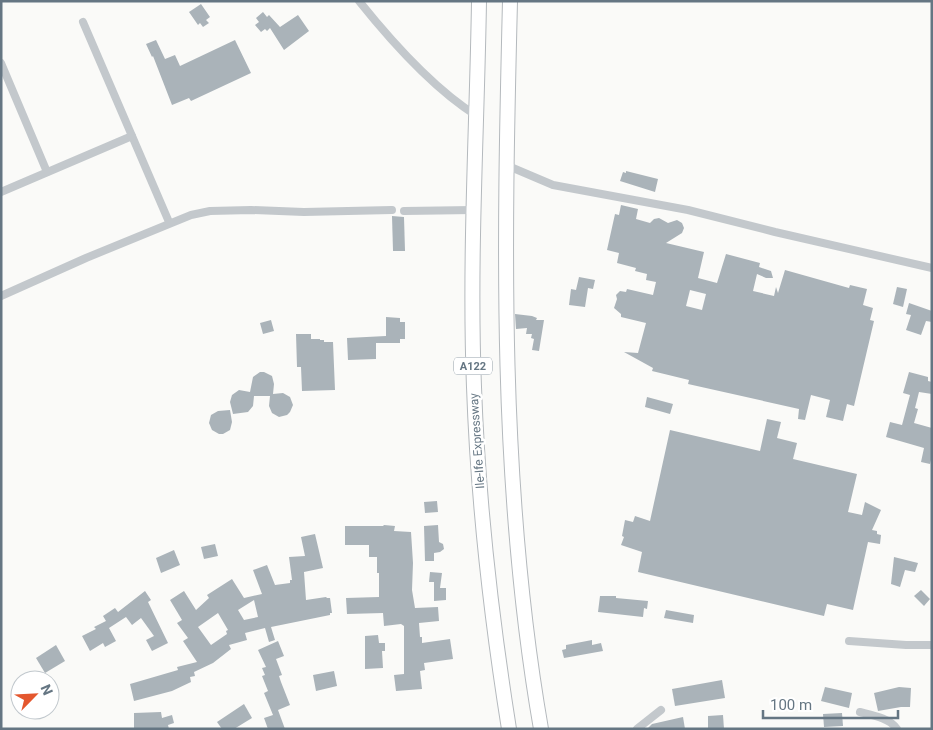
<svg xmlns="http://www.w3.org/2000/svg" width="933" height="730" font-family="Roboto,sans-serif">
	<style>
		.building { fill: #aab3b9; fill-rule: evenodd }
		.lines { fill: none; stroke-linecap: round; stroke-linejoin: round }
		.trunk-casing { stroke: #b4b9bd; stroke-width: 16 }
		.minor { stroke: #c3c8cc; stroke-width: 8 }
		.trunk { stroke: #fff; stroke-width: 14 }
		.labels { text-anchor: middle; stroke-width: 5; stroke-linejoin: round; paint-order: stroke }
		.shield { fill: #fff; stroke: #939fa8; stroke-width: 1 }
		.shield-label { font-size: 11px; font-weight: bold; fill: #657683 }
		.street-label { font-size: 12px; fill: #657683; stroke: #fff }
	</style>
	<rect width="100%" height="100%" fill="#fafaf8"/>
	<g class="building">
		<path d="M201 4 210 17 206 20 209 23 203 27 200 23 198 25 189 12Z"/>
		<path d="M263 12 267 17 269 15 280 27 298 15 309 31 284 50 270 28 267 31 265 29 261 32 255 25 259 22 256 18Z"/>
		<path d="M156 40 165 59 175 55 180 66 235 40 251 73 191 101 189 98 172 105 153 56 152 57 146 44Z"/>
		<path d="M626 171 658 179 655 192 620 181 623 172 626 173Z"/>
		<path d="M621 205 638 209 636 219 650 223 654 219 659 218 668 223 677 220 682 223 684 228 682 233 666 243 704 252 698 278 717 283 726 254 760 263 759 267 771 271 773 278H766L757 274 753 291 774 296 776 287 778 293 785 270 849 288 850 285 867 289 863 305 873 308 870 320 874 321 854 406 847 404 843 421 826 417 830 400 811 395 805 420 798 419 799 409 688 384 689 380 652 371 653 368 624 352 638 353 646 323 621 317V314L614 308 617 299 616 295 620 291 626 292 627 289 653 295 656 282 646 280 647 274 635 271 636 268 617 263 619 253 607 250 615 214 619 215ZM690 290 706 294 702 310 686 306Z"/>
		<path d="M392 216 404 217 405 251H393Z"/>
		<path d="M579 277 595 280 593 289 588 288 585 307 569 305 571 289 576 290Z"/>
		<path d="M897 287 907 289 903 307 893 304Z"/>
		<path d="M909 303 932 311V322L926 321 921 335 906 330 911 315 906 314Z"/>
		<path d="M515 314 532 316 537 318 536 320H544L539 351 532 350 534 339 531 338 532 334H526L527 328 516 329Z"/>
		<path d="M386 317 400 318V322H405V339H400V343H376V359L348 360 347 338 386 336Z"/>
		<path d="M271 320 274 331 263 334 260 323Z"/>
		<path d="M296 334H311V339H320V340H324V342H333L335 390 302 391 301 367H297Z"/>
		<path d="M260 372H264L272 376 274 384 273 394 283 393 290 397 293 405 290 412 287 415 279 417 272 413 269 406 270 396H254L253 406 248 412 233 414 230 402 232 395 239 390 250 392 253 377Z"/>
		<path d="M909 372 928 377V381L932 382V394L919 392 915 408 918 409 914 423 932 428V456L930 464 921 462 924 448 886 437 890 422 902 425 910 395 903 393Z"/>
		<path d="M647 397 673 404 670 414 645 407Z"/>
		<path d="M230 410 232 422 230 430 223 434H219L212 430 209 423 211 415 218 411Z"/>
		<path d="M767 419 781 422 777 438 797 443 793 459 857 474 848 512 862 515 865 502 881 510 872 530 877 531V534L881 535 880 544 868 542 853 610 827 604 824 616 638 572 642 552 621 545 624 537 622 536 625 520 633 522 635 516 650 521 670 430 760 451Z"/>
		<path d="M437 501 438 512 425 513 424 502Z"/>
		<path d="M384 525 395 526 394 531 411 532 413 563 412 590 415 608 438 607 439 621 419 623 420 637H422V643L450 639 453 659 424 663 425 670 420 671 422 689 396 691 394 675 404 674V626L401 624 384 626 383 613 347 614 346 598 379 597V573H377V557H369V545H345V526H383Z"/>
		<path d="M438 525 439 542 443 544 444 549 440 552 434 553V561H425L424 526Z"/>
		<path d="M315 534 323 568 304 572 306 600 326 597 327 598H330L332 613H330V615L271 627 275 640 269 642 265 628 245 633 247 640 229 645 231 649 213 663 194 672 195 676 190 677 191 682 172 691 134 701 130 684 178 670 177 667 197 662 183 641 188 638 177 623 182 620 170 600 184 591 196 610 209 598 207 595 232 579 244 598 262 594 253 570 267 565 275 585 290 583V580H292L289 557 305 556 301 537ZM254 600 258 617 244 620 238 610ZM218 613 228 630 226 631 227 634 211 645 198 627Z"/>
		<path d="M215 544 218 556 204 559 201 547Z"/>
		<path d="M174 550 180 565 161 573 156 558Z"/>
		<path d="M894 557 918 563 915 572 905 570 900 587 891 584Z"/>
		<path d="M430 572 442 573 440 588H446V600L434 601V582H429Z"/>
		<path d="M921 590 930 599 924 606 914 596Z"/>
		<path d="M145 591 151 600 148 602 168 643 152 651 146 640 154 636 141 618 132 625 126 617 109 628 116 641 105 647 103 643 90 651 82 636 96 629 94 627 106 621 103 616 115 608 118 612Z"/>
		<path d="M600 596H616V598L648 601 647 609 644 608 643 617 598 612Z"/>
		<path d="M666 610 694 615 693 623 664 618Z"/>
		<path d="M378 635 379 643H385V651H382L383 668 365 669V636Z"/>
		<path d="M592 640V645L601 643 603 651 564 658 562 650 566 649V645Z"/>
		<path d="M278 641 284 656 276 659 282 675 279 676 281 682 290 705 278 710 285 729H268L264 718 273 715 264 693 268 691 262 676 265 675 262 668 266 667 258 650Z"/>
		<path d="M56 645 65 661 45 673 36 658Z"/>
		<path d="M334 671 337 686 316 691 313 675Z"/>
		<path d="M722 680 725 698 675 706 672 689Z"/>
		<path d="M825 687 852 693 849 708 821 701Z"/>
		<path d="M899 687 911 688 910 707H901L878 711 874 693Z"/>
		<path d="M244 704 252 718 234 729H222L217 722Z"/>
		<path d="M161 712 162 718 172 715 174 723 168 725 169 729H134V713Z"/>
		<path d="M842 713 843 726 824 727 823 714Z"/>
		<path d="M723 715 724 729H708V716Z"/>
		<path d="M683 717 685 729H647L652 724Z"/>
	</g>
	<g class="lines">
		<defs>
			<g id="trunk">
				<path d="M479 1C477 130 469 258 474 387 478 501 491 616 509 729"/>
				<path d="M510 1C504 244 499 488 541 729"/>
			</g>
		</defs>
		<use href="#trunk" class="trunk-casing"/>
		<g class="minor">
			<path d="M359 1C391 41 434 89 477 116"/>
			<path d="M83 22 169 222"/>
			<path d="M1 63 47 172"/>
			<path d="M506 165 553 185 688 210 775 232 932 268"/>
			<path d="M1 192 132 136"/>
			<path d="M404 211 473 210"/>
			<path d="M1 296 86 258 191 215 210 211 251 210 304 212 392 210"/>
			<path d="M849 641 906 645H932"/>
			<path d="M860 712C872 715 890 718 897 729"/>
			<path d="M637 729 661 710"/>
		</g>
		<use href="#trunk" class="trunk"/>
	</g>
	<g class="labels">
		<rect class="shield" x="454" y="357.5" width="38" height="17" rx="4"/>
		<g class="shield-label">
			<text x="473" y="370">A122</text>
		</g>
		<g class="street-label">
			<text transform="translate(477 441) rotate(-94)" y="4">Ile-Ife Expressway</text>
		</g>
	</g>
	<rect width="933" height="730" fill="none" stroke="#657683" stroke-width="5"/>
	<g transform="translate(35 695) rotate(66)"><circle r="24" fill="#ffffff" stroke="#c1c8cd"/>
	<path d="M0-4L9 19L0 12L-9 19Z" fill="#e4572e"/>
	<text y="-8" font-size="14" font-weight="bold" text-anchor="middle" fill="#657683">N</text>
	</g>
	<path d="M763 710v8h135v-8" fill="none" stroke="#657683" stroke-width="2.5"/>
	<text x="770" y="710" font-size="15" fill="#657683" stroke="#ffffff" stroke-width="4" paint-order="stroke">100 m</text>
</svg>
